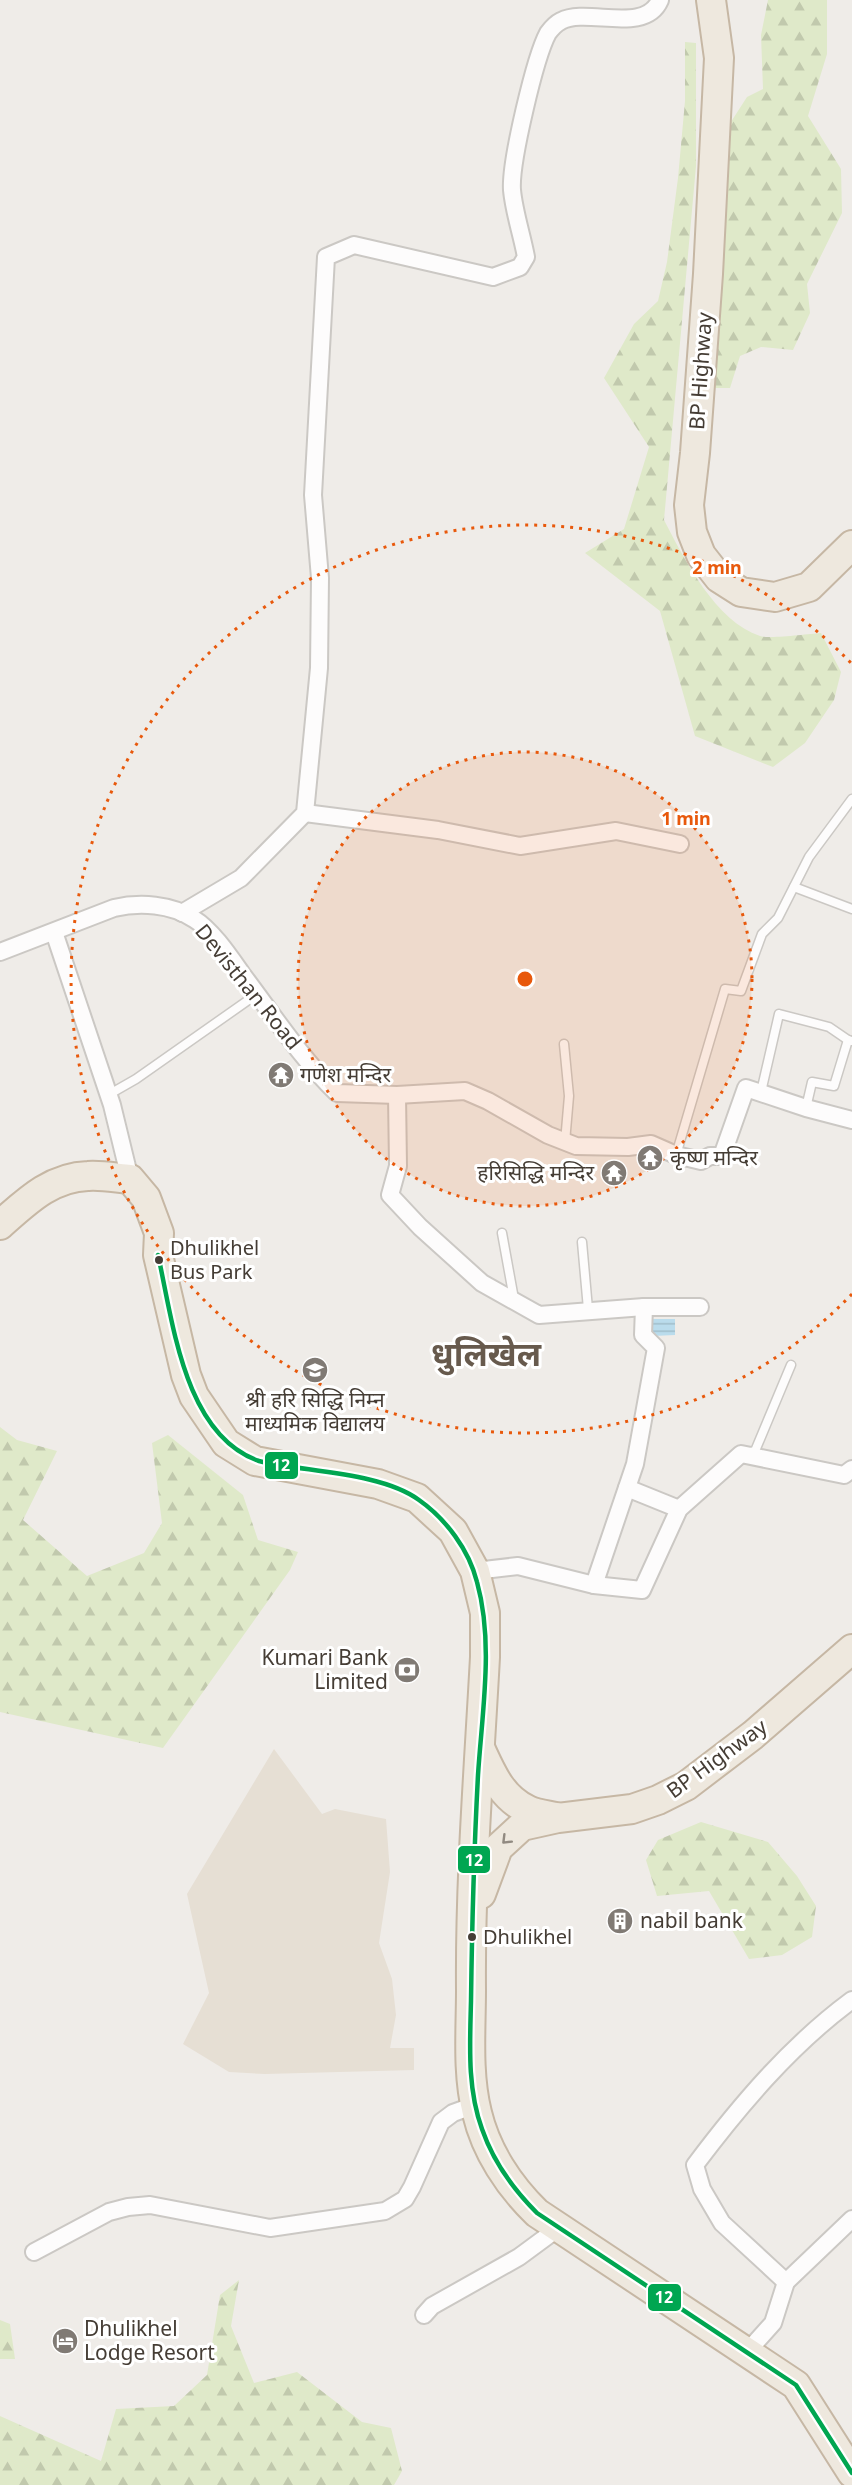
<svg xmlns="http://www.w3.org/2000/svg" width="852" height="2485" font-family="'Noto Sans','Noto Sans Devanagari',sans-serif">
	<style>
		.education { fill: #e6dfd4 }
		.forest { fill: url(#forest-firs) }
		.water { fill: url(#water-rules) }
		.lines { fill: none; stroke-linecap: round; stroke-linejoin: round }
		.service-casing { stroke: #cbc8c4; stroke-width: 11 }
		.minor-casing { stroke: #cbc8c4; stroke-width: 20 }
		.trunk-casing { stroke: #c6b7a4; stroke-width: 32 }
		.service { stroke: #fdfcfc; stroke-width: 8 }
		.minor { stroke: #fdfcfc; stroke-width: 16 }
		.trunk { stroke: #eee8de; stroke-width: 28 }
		.bus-1-casing { stroke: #fff; stroke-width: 9 }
		.bus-1 { stroke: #00a651; stroke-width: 4.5 }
		.oneway { stroke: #918a81 }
		.ring { fill: none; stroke: #e8590c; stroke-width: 3; stroke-dasharray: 3 6 }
		.bus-dot { fill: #453d35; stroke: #fff; stroke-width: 2 }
		.labels { text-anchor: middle; stroke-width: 6; stroke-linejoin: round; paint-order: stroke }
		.bus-label { font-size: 20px; fill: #453d35; stroke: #fff; text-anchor: start }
		.street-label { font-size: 21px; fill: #453d35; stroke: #fff }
		.poi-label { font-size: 21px; fill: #453d35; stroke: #fff; text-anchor: start }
		.town-label { font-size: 33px; font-weight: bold; fill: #675a4d; stroke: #fff }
		.centre { fill: #e8590c; stroke: #fff; stroke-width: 3 }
		.ring-label { font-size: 18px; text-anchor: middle; font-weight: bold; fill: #e8590c; stroke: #fff; stroke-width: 6; stroke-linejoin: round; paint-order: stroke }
		.line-badge { stroke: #fff; stroke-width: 2 }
		.badge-label { font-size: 16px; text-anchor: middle; font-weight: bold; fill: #fff }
	</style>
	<defs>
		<pattern id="forest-firs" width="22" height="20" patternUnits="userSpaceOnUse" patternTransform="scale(1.5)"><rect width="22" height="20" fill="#dfe9c9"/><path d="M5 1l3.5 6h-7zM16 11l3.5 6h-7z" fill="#c1c9ad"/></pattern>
		<pattern id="water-rules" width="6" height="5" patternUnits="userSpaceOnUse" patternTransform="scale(1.5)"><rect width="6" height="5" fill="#badcec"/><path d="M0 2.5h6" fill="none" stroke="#a1becb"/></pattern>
	</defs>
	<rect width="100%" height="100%" fill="#efece8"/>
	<path class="education" d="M274 1749 322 1814 335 1809 386 1819 390 1872 379 1943 392 1979 396 2015 390 2048H414V2070L265 2074 229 2072 183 2044 209 1993 187 1894Z"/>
	<g class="forest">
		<path d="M768 0H827V54L808 116 841 169 842 213 807 284 810 313 793 350 761 347 740 356 730 388H714L707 372 727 128 747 97 763 89 761 35Z"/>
		<path d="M685 42 696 43V166L664 520C684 559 716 622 760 636 771 639 807 634 821 633L841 672 834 700 805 743 773 767 695 736 660 611 585 553 624 529 649 447 604 378 634 324 658 301 667 262 678 178 685 101Z"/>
		<path d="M0 1427 17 1440 57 1451 23 1520 87 1576 144 1553 162 1523 152 1443 168 1435 243 1495 258 1540 298 1552 290 1570 163 1748 0 1712Z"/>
		<path d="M701 1822 768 1842 797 1876 816 1906 812 1937 782 1955 749 1959 709 1891 657 1896 646 1860 658 1840Z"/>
		<path d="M239 2280 231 2326 254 2383 297 2372 362 2422 391 2428 402 2471 394 2485H0V2416L101 2461 116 2409 174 2406 207 2375 220 2295Z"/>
		<path d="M0 2320 10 2324 15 2359H0Z"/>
	</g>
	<path class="water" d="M653 1319H675V1335L653 1336Z"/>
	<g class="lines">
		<defs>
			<g id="service">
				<path d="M794 887 852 909"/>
				<path d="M564 1044 569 1096 565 1142"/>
				<path d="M761 1092 779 1014 829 1027 848 1040"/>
				<path d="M108 1095 136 1079 257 994"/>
				<path d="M806 1108 812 1082 834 1086 848 1040 852 1041"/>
				<path d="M676 1155 725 989 741 991 762 934 778 918 809 857 852 799"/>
				<path d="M502 1233 514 1299"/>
				<path d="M582 1242 588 1309"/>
				<path d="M747 1453 755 1451 791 1365"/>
			</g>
			<g id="minor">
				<path d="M305 813 438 830 520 846 616 831 680 844"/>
				<path d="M182 913 241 878 305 813 319 668 320 578 313 495 326 257 354 245 493 277 520 267 526 257C522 235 514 212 512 190 510 163 535 57 548 33 551 29 557 23 561 21 587 7 645 35 660 0"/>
				<path d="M54 932 112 1105 130 1179"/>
				<path d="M0 952 114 908C140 902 171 904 194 919 212 930 230 957 242 974 273 1015 301 1058 337 1093L397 1095 465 1091 488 1101 548 1135 576 1146 628 1147 651 1144 676 1155 701 1161 710 1156H722L746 1088 806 1108 852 1120"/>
				<path d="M397 1095 398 1166 390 1195 420 1227 482 1283 539 1315 644 1307H700"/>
				<path d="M627 1488 679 1509"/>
				<path d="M475 1571 518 1566 594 1585 642 1590 679 1509 741 1454 844 1475 852 1469"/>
				<path d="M594 1585 635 1464 656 1348 643 1335 644 1307"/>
				<path d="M34 2252 109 2212 128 2207 150 2205 270 2228 385 2211 405 2199 412 2187 441 2122 453 2113 475 2105"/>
				<path d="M786 2282 722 2223 702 2189 695 2165C740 2105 791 2045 852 2000"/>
				<path d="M424 2315 432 2306 519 2257 557 2229"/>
				<path d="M746 2353 773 2323 786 2282 852 2219"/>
			</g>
			<g id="trunk">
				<path d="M711 0 719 58 708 274 695 453 689 505 692 532 701 555 719 578 741 592 775 597 809 587 852 545"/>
				<path d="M0 1225C26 1202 51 1177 88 1176 102 1175 117 1178 130 1179L146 1198 159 1233 158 1255 186 1375 194 1396 226 1443 255 1461 378 1484 417 1498 453 1531 475 1571 485 1613V1657C479 1768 470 1879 471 1990 471 2030 467 2073 477 2113 486 2151 509 2186 537 2213L796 2385 852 2473"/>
				<path d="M481 1750C492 1774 502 1798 528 1810 536 1814 547 1815 556 1817"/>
				<path d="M481 1894 498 1848 522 1826 558 1818 632 1809 658 1800 686 1786 753 1735 852 1649"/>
			</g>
		</defs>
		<use href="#service" class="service-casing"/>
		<use href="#minor" class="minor-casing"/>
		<use href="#trunk" class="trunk-casing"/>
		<use href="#service" class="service"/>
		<use href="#minor" class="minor"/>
		<use href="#trunk" class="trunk"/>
		<defs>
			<path id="bus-1" d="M158 1255C173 1322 184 1435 259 1461 305 1472 381 1472 419 1500 446 1519 469 1550 477 1582 494 1643 482 1712 478 1775 474 1850 472 1925 471 2001 470 2044 467 2088 482 2129 493 2161 513 2189 537 2213L796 2385 852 2473"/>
		</defs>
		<use href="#bus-1" class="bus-1-casing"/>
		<use href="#bus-1" class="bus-1"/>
	</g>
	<defs><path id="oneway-chevron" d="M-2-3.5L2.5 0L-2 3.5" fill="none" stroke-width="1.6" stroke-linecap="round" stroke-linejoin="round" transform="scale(1.5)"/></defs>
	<use class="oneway" href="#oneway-chevron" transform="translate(506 1840) rotate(135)"/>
	<circle cx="525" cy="979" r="227" fill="#e8590c" fill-opacity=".12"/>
	<g class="ring">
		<circle cx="525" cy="979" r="227"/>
		<path d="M852 1294A454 454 0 1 1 852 664"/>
	</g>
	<defs>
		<symbol id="temple-disc" viewBox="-11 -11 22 22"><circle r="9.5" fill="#807a74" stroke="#fff"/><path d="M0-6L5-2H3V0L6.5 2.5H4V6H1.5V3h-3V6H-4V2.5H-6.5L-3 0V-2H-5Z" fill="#fff"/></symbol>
		<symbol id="school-disc" viewBox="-11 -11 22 22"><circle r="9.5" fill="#807a74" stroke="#fff"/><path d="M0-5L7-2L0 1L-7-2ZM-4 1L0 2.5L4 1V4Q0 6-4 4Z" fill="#fff"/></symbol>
		<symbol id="bank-disc" viewBox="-11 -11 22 22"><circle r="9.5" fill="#807a74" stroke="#fff"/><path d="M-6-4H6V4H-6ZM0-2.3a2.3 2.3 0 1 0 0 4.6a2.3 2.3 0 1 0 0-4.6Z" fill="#fff"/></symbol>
		<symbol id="building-disc" viewBox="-11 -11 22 22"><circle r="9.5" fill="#807a74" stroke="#fff"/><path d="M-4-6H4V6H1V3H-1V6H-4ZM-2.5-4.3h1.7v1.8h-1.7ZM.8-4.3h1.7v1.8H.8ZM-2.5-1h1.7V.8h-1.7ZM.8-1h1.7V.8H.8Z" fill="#fff"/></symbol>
		<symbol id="hotel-disc" viewBox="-11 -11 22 22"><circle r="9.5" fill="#807a74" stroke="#fff"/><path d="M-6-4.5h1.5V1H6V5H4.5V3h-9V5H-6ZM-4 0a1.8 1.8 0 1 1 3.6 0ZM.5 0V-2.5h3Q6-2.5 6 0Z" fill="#fff"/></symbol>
	</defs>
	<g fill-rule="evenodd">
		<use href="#temple-disc" x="266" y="1060" width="30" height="30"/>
		<use href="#temple-disc" x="635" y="1143" width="30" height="30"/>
		<use href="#temple-disc" x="599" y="1158" width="30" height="30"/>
		<use href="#school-disc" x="300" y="1355" width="30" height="30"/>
		<use href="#bank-disc" x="392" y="1655" width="30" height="30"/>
		<use href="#building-disc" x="605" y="1906" width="30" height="30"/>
		<use href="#hotel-disc" x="50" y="2326" width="30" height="30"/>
	</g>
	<g class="bus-dot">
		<circle cx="159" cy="1260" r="5"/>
		<circle cx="472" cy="1937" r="5"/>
	</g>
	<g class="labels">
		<g class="bus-label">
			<text x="170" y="1255">Dhulikhel<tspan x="170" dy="24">Bus Park</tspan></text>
			<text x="483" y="1944">Dhulikhel</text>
		</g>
		<g class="street-label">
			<text transform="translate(701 371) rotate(-86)" y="7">BP Highway</text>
			<text transform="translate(248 987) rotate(51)" y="7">Devisthan Road</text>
			<text transform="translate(717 1759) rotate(-36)" y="7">BP Highway</text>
		</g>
		<g class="poi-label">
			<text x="300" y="1082">गणेश मन्दिर</text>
			<text x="670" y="1165">कृष्ण मन्दिर</text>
			<text x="594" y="1180" text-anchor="end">हरिसिद्धि मन्दिर</text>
			<text x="315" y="1407" text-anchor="middle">श्री हरि सिद्धि निम्न<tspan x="315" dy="24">माध्यमिक विद्यालय</tspan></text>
			<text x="388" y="1665" text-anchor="end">Kumari Bank<tspan x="388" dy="24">Limited</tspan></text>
			<text x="640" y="1928">nabil bank</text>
			<text x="84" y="2336">Dhulikhel<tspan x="84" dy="24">Lodge Resort</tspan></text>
		</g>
		<g class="town-label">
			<text x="486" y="1366">धुलिखेल</text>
		</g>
	</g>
	<circle cx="525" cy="979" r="9" class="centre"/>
	<g class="ring-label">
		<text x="717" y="574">2 min</text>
		<text x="686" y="825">1 min</text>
	</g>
	<g class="line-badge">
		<rect x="264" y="1451" width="35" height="29" rx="6" fill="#00a651"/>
		<rect x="457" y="1845" width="34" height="29" rx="6" fill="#00a651"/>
		<rect x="647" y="2283" width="35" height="29" rx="6" fill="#00a651"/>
	</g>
	<g class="badge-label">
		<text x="281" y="1471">12</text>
		<text x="474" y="1866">12</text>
		<text x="664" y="2303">12</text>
	</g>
</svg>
